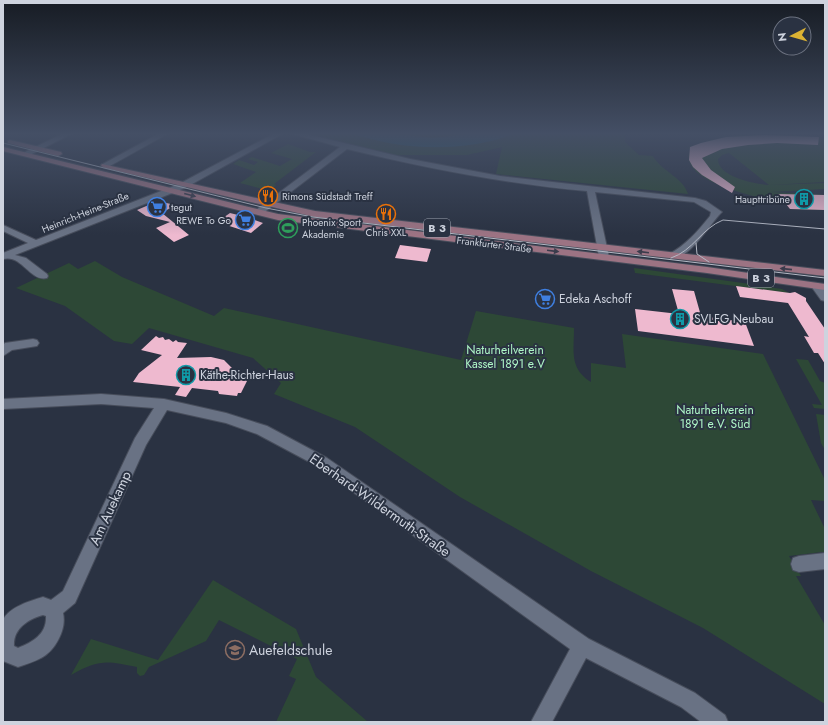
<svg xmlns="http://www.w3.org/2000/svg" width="828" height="725" font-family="Jost,sans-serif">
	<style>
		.green { fill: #2d4836; fill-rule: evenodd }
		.water { fill: #1d566b }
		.building { fill: #eeb9cf }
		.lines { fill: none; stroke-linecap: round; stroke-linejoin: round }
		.street-casing { stroke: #474d5b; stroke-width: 2 }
		.primary-casing { stroke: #474d5b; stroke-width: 2 }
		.street { fill: #697284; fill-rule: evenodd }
		.primary { fill: #9c7383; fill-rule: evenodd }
		.tram { stroke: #b4b9c5; stroke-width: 1 }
		.oneway { fill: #3b3c4c }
		.labels { text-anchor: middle; stroke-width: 4; stroke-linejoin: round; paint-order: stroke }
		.far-poi-label { font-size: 10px; fill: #ced3de; stroke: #2a3242; text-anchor: start }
		.far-street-label { font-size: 10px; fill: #ced3de; stroke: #2a3242 }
		.shield { fill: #2a3242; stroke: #9da3af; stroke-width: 1 }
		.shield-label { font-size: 11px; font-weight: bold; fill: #ced3de }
		.poi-label { font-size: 12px; fill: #ced3de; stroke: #2a3242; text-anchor: start }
		.park-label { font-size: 12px; fill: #aef6c6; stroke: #2a3242 }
		.near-street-label { font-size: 14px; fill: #ced3de; stroke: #2a3242 }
		.near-poi-label { font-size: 14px; fill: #ced3de; stroke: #2a3242; text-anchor: start }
	</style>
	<rect width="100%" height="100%" fill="#2a3242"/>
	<g class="green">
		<path d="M308 133H625V142L639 155 653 156C662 172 683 177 688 194L496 174 502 147 467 155H395Z"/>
		<path d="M745 135H787L825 138V182L769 185 825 183V189L771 192 825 195V210L790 209 785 202C767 200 673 182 691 149L688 148C706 140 725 137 745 135ZM729 153 769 185C755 184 718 177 718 159L722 155Z"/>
		<path d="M288 144 310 152H316L274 184 276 185 270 191 240 183 256 172 233 164 239 160 254 165 258 162 248 159 252 157 280 166 292 159 271 153Z"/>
		<path d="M95 261 122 277 214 316 224 308 461 360 476 311 574 328C574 351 569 368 591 382V363L626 368 622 334 763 354 825 480V501L811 500 825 529V553L822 552 789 556 801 576H796L825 625V704L703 628 591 571 460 497 355 427 274 394 281 383 253 358 149 328 132 344 114 341 65 306 16 288 69 263 78 269Z"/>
		<path d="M634 268 743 283 782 289 789 293 635 273Z"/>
		<path d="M796 359 808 360 820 381 825 383V409L814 408 812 404 822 405Z"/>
		<path d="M816 414 825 415V450L821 443Z"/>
		<path d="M213 580 296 629 316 677 368 722H276L296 679 289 676 297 659 219 620 206 641 149 667 144 675 140 676 137 673V667C106 661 100 659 71 675L91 639 158 660Z"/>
	</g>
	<path class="water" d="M352 133H387L432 138 482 133H515C469 153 399 151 352 133Z"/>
	<g class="building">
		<path d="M765 135 819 137 818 145 777 143 748 145 722 149 702 158 711 170 735 187 732 193 702 175 693 167 689 160 690 147 701 143 726 137Z"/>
		<path d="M778 194 825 195V210L790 209Z"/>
		<path d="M158 201 175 205 162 213 189 235 174 242 156 228 170 222 146 216 137 210Z"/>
		<path d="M230 213 246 217 263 223 251 233 217 222Z"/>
		<path d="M400 245 431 249 427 262 395 258Z"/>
		<path d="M736 286 790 293 795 292 806 298V301L825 329V364L818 353H814L804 336 809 337 788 303 740 297Z"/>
		<path d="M672 289 694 291 701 316 745 322 754 346 638 331 635 309 679 314Z"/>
		<path d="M156 336 159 338 163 337 165 340 169 339 173 342 176 340 178 342 187 343 177 358 211 357 224 360 233 369 236 377H249L241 393H238L237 396 219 394 218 391 192 388 186 397 175 395 180 387 133 382 139 373 162 355 141 350Z"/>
	</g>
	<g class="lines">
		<defs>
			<g id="street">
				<path d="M64 133H73L28 156 21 154Z"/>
				<path d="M160 133H169L108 167 101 165Z"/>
				<path d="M275 133H284L185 188 15 255 26 258 47 274 48 276 47 278C30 282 22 254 3 259V253L28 243 3 231V225L36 240 179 184Z"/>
				<path d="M289 133H302L410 159 500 176 695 198 706 201 722 212C711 222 688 263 669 258V254C686 245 698 231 710 216L711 212 694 202 595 192 609 257 604 260 599 257 587 191C506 184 426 168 347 149L262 214H256V210L340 147Z"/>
				<path d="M816 283C825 285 825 293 825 301L821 300 811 286Z"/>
				<path d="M33 339 37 340 39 343 37 346 12 350 3 356V345L5 343Z"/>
				<path d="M101 394 164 399 226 413 267 426 327 458 589 639 695 693 725 715 728 722H701L681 707 586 658 552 722H531L570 649 317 466 257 434 226 423 167 410 146 445 75 603 63 613C67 629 55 651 41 658 34 662 26 664 18 667L3 661C3 652 0 628 3 620 9 607 30 601 43 597L51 600 63 591 135 438 154 408 101 404 3 409V399ZM43 615 46 616C47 634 33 642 18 648L14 646C13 629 28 619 43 615Z"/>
				<path d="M825 553V569L799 572 793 570 791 564 793 558 799 556Z"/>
			</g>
			<g id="primary">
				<path d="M10 140 61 152 62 154 58 156 8 143V141Z"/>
				<path d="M3 147 278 214 707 267 825 284V290L707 273 278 220 3 151Z"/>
				<path d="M102 164 315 211 825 270V276L315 217 105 168 101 166Z"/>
			</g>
		</defs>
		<use href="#street" class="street-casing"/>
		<use href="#primary" class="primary-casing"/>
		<use href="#street" class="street"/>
		<use href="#primary" class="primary"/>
		<g class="tram">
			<path d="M3 143 266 208 313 217 825 278"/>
			<path d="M696 243 697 254 709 262"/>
			<path d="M671 258C693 251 702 228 723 220L825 229"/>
		</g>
	</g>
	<defs><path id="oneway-solid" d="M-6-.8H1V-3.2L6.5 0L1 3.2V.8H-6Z"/></defs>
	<g class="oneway">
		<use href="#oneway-solid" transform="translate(190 195) rotate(15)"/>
		<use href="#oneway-solid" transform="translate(553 251) rotate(7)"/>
		<use href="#oneway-solid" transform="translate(643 252) rotate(-173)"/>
		<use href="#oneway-solid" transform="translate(786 269) rotate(-174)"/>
	</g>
	<linearGradient id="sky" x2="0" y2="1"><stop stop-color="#171c24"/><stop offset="0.57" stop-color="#444f65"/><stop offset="1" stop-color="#444f65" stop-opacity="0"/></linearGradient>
	<rect width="828" height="235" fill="url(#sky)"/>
	<defs>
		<symbol id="restaurant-ring" viewBox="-11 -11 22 22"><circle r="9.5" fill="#2a3242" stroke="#e8710a" stroke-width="1.5"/><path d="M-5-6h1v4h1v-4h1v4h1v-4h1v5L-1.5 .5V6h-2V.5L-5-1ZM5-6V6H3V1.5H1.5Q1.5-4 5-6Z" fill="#e8710a"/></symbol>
		<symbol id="building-ring" viewBox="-11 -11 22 22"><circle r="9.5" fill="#2a3242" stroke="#0f9aa8" stroke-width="1.5"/><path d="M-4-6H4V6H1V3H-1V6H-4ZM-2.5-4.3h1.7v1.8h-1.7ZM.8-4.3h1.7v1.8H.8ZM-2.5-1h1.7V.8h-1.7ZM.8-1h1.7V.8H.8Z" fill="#0f9aa8"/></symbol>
		<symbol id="supermarket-ring" viewBox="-11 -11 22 22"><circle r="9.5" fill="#2a3242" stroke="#3f7fe0" stroke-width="1.5"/><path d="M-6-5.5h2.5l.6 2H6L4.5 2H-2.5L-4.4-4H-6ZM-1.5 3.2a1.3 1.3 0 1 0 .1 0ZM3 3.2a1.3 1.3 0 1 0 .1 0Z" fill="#3f7fe0"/></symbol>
		<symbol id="stadium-ring" viewBox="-11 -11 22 22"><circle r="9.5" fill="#2a3242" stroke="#2e9e5b" stroke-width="1.5"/><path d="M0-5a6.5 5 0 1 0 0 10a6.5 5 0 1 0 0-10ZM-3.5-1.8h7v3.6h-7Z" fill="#2e9e5b"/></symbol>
		<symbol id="school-ring" viewBox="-11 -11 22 22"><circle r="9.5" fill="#2a3242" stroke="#8d6e63" stroke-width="1.5"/><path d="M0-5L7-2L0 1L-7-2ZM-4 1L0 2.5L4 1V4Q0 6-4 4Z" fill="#8d6e63"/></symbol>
	</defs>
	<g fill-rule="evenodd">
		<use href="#restaurant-ring" x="257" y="185" width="22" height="22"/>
		<use href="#building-ring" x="793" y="188" width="22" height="22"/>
		<use href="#supermarket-ring" x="146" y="196" width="22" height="22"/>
		<use href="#restaurant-ring" x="375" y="203" width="22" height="22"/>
		<use href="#supermarket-ring" x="234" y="209" width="22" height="22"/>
		<use href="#stadium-ring" x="277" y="217" width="22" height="22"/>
		<use href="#supermarket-ring" x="534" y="288" width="22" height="22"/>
		<use href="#building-ring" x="669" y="308" width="22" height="22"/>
		<use href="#building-ring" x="175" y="364" width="22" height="22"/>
		<use href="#school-ring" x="224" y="639" width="22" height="22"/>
	</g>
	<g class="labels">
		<g class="far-poi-label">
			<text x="282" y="200">Rimons Südstadt Treff</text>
			<text x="790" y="203" text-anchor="end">Haupttribüne</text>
			<text x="171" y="211">tegut</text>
			<text x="231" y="224" text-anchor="end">REWE To Go</text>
			<text x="302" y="226">Phoenix Sport<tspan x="302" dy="12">Akademie</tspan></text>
			<text x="386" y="236" text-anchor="middle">Chris XXL</text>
		</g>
		<g class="far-street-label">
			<text transform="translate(85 212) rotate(-22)" y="4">Heinrich-Heine-Straße</text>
			<text transform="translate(494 244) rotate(7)" y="4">Frankfurter Straße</text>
		</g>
		<g class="shield">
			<rect x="424" y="219" width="26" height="18" rx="3"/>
			<rect x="748" y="269" width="26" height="18" rx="3"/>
		</g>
		<g class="shield-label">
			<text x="437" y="232">B 3</text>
			<text x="761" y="282">B 3</text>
		</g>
		<g class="poi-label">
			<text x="559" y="303">Edeka Aschoff</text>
			<text x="694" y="323">SVLFG Neubau</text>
			<text x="200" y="379">Käthe-Richter-Haus</text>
		</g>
		<g class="park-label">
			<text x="505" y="354">Naturheilverein<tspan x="505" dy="14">Kassel 1891 e.V</tspan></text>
			<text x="715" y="414">Naturheilverein<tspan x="715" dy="14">1891 e.V. Süd</tspan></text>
		</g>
		<g class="near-street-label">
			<text transform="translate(380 505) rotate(35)" y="5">Eberhard-Wildermuth-Straße</text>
			<text transform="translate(110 508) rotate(-65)" y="5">Am Auekamp</text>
		</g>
		<g class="near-poi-label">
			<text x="249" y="655">Auefeldschule</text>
		</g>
	</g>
	<rect width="828" height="725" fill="none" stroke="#ced3de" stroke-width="8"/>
	<g transform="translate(792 36) rotate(264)"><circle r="19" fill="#2a3242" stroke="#6c7280"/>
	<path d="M0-3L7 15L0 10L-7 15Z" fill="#dbb233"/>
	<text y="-6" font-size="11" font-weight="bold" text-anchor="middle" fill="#ced3de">N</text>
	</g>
</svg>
